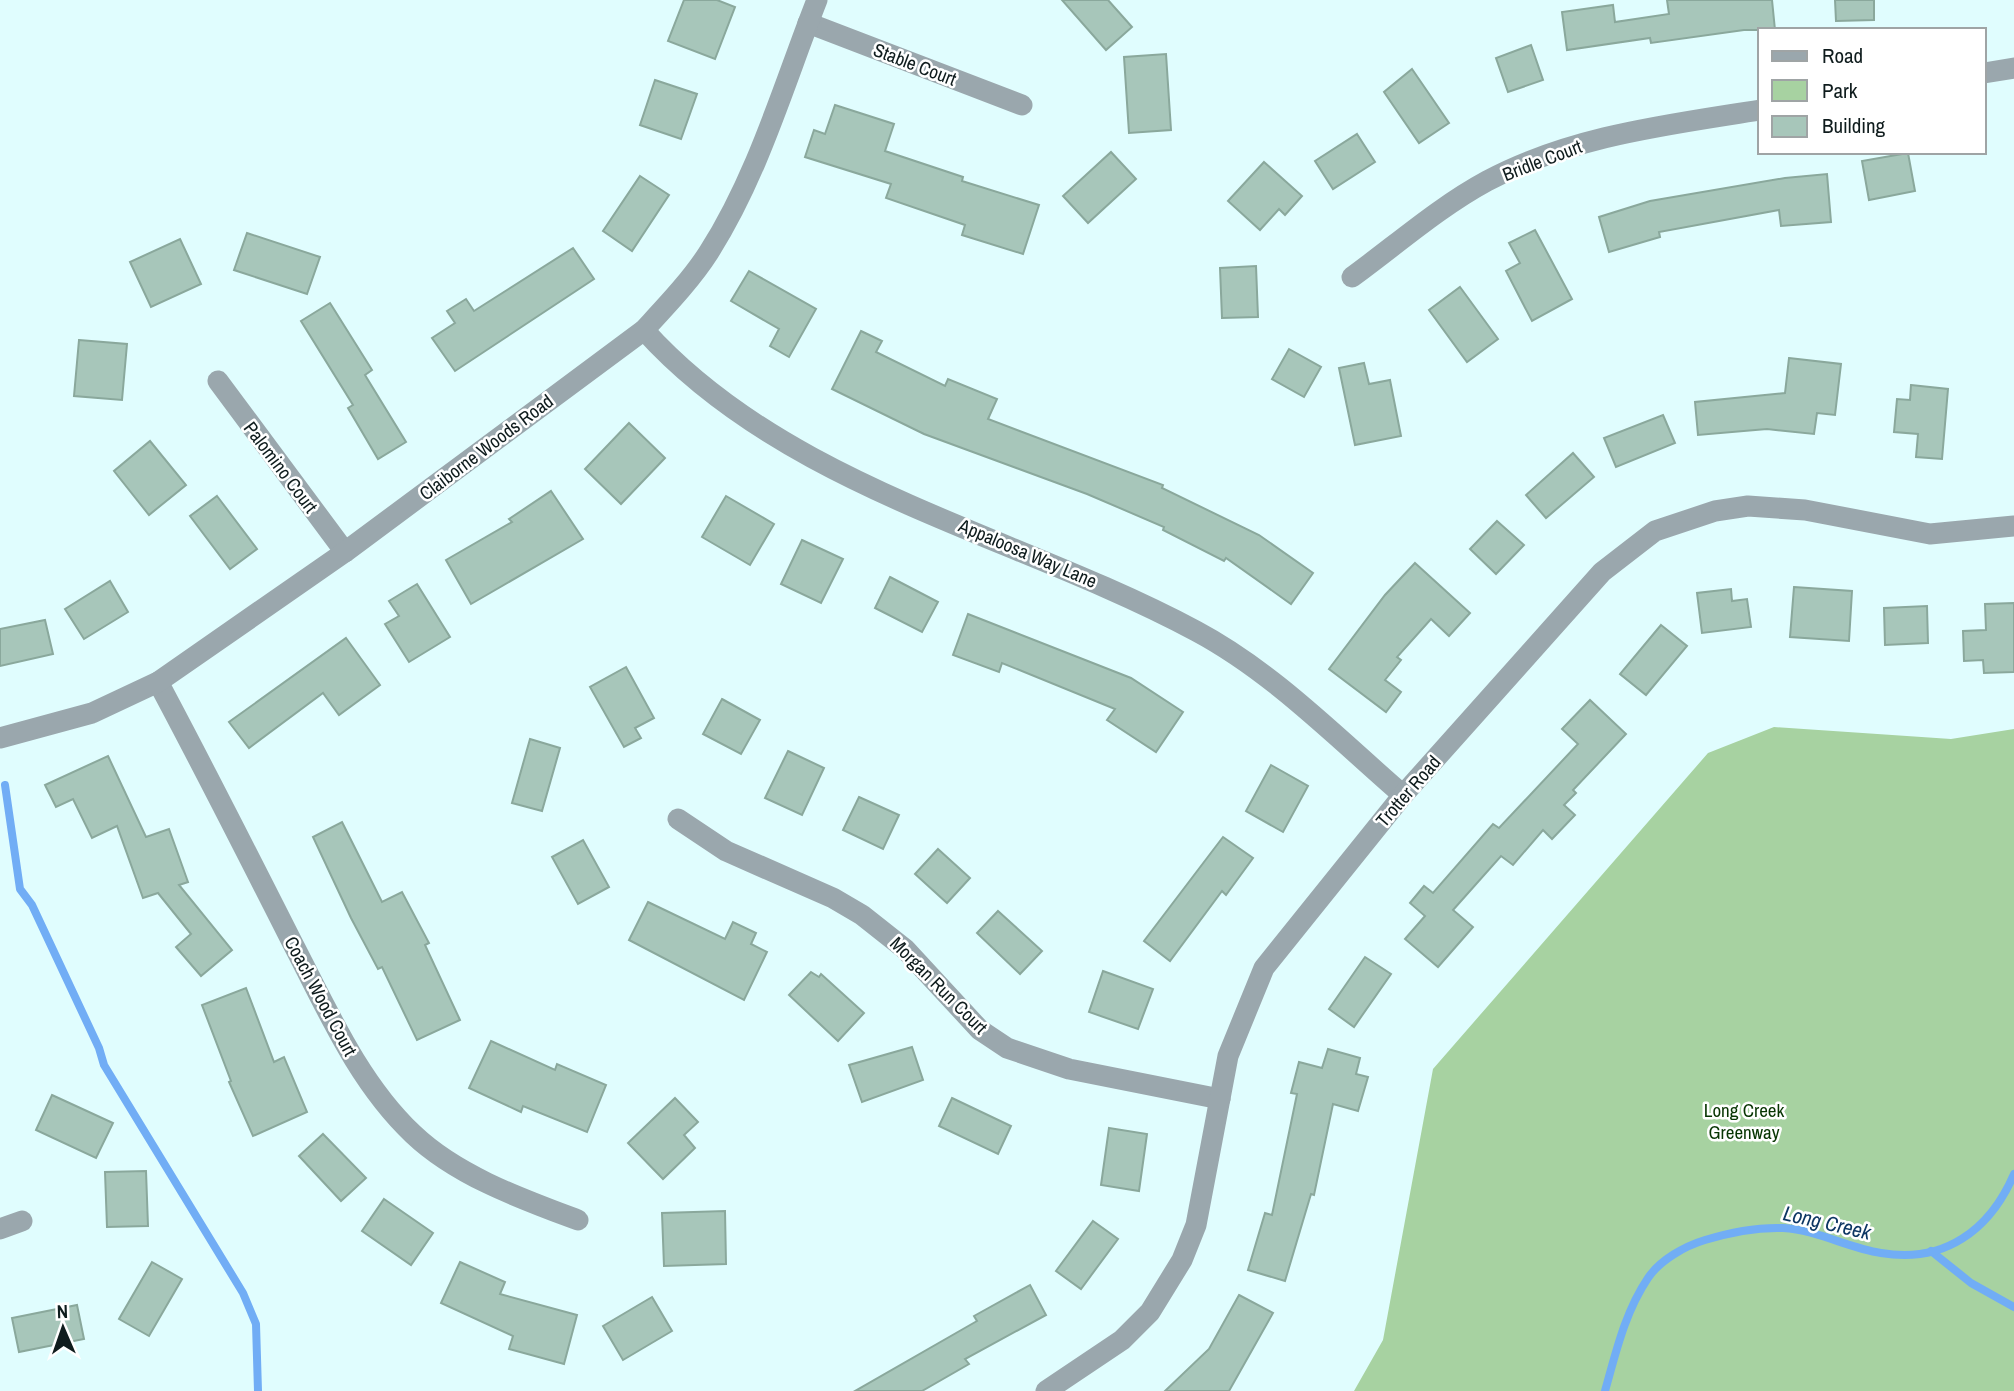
<svg xmlns="http://www.w3.org/2000/svg" width="2014" height="1391" font-family="'Archivo Narrow',sans-serif">
	<style>
		.green { fill: #a7d2a1 }
		.lines { fill: none; stroke-linecap: round; stroke-linejoin: round }
		.stream { stroke: #71adf5; stroke-width: 8 }
		.building { fill: #a7c6ba; stroke: #8aa89c; stroke-width: 2 }
		.minor { stroke: #9aa7ad; stroke-width: 21 }
		.labels { text-anchor: middle; stroke-width: 5; stroke-linejoin: round; paint-order: stroke }
		.street-label { font-size: 19px; fill: #0f1c1d; stroke: #fff }
		.park-label { font-size: 19px; fill: #073502; stroke: #fff }
		.water-label { font-size: 21px; font-style: italic; fill: #0d3663; stroke: #fff }
	</style>
	<rect width="100%" height="100%" fill="#e0fdfe"/>
	<path class="green" d="M1774 727 1951 739 2014 729V1391H1354L1383 1340 1433 1069 1708 753Z"/>
	<g class="lines">
		<g class="stream">
			<path d="M5 785 20 889 32 905 99 1048 104 1065 243 1293 256 1324 258 1391"/>
			<path d="M1931 1251 1971 1283 2014 1307"/>
			<path d="M1605 1391C1616 1352 1625 1312 1648 1278 1660 1260 1685 1246 1705 1240 1731 1232 1756 1227 1783 1228 1817 1230 1848 1248 1881 1253 1944 1264 1990 1230 2014 1174"/>
		</g>
	</g>
	<g class="building">
		<path d="M684 0H717L735 7 715 59 668 41Z"/>
		<path d="M1062 0H1108L1132 27 1106 50Z"/>
		<path d="M1667 0H1772L1775 30H1744L1651 43 1650 38 1567 50 1562 12 1613 5 1615 22 1669 14Z"/>
		<path d="M1835 0H1874V20L1836 21Z"/>
		<path d="M1531 45 1543 80 1508 92 1496 58Z"/>
		<path d="M1166 54 1171 130 1129 133 1124 57Z"/>
		<path d="M1412 69 1449 123 1419 143 1384 92Z"/>
		<path d="M655 80 697 94 681 139 640 125Z"/>
		<path d="M835 105 894 124 885 151 963 177 962 181 1039 205 1023 254 962 235 965 225 886 198 891 184 805 157 814 130 825 134Z"/>
		<path d="M1357 134 1375 162 1333 189 1315 161Z"/>
		<path d="M1111 152 1136 179 1088 223 1063 196Z"/>
		<path d="M1908 153 1915 191 1869 200 1862 161Z"/>
		<path d="M1264 162 1302 196 1285 215 1279 209 1260 230 1228 201Z"/>
		<path d="M1827 174 1831 222 1781 226 1779 210 1659 232 1660 237 1609 252 1599 217 1650 201 1785 178Z"/>
		<path d="M640 176 669 195 632 251 603 231Z"/>
		<path d="M1535 230 1572 299 1532 321 1506 271 1520 263 1509 243Z"/>
		<path d="M247 233 320 257 307 294 234 270Z"/>
		<path d="M180 239 201 284 151 307 130 262Z"/>
		<path d="M573 248 594 279 455 371 432 338 455 323 447 311 466 299 474 311Z"/>
		<path d="M1256 266 1258 317 1222 318 1220 268Z"/>
		<path d="M749 271 816 309 789 357 770 346 779 329 731 301Z"/>
		<path d="M1460 287 1498 339 1467 362 1429 310Z"/>
		<path d="M330 303 372 370 365 375 406 442 378 459 348 408 353 405 301 321Z"/>
		<path d="M861 331 882 341 876 352 945 386 948 379 997 399 988 419 1163 485 1162 488 1259 535 1313 573 1291 604 1226 558 1224 561 1163 530 1164 527 1087 494 924 434 832 389Z"/>
		<path d="M79 340 127 344 122 400 74 396Z"/>
		<path d="M1289 349 1321 367 1304 397 1272 379Z"/>
		<path d="M1789 358 1841 364 1835 415 1817 413 1814 434 1767 429 1698 435 1695 402 1785 393Z"/>
		<path d="M1364 363 1369 384 1390 380 1401 436 1355 445 1339 368Z"/>
		<path d="M1911 385 1948 389 1942 459 1916 457 1918 434 1894 432 1897 399 1910 400Z"/>
		<path d="M1663 415 1675 443 1616 467 1604 438Z"/>
		<path d="M629 423 665 458 621 504 585 469Z"/>
		<path d="M150 441 186 485 149 515 114 471Z"/>
		<path d="M1573 453 1594 477 1546 518 1526 495Z"/>
		<path d="M551 491 583 539 471 604 446 560 512 522 509 519Z"/>
		<path d="M217 496 257 549 230 569 190 516Z"/>
		<path d="M726 496 774 524 750 565 702 537Z"/>
		<path d="M1497 521 1524 545 1496 574 1470 549Z"/>
		<path d="M802 540 843 559 821 603 781 584Z"/>
		<path d="M1415 563 1470 613 1449 636 1431 619 1397 657 1401 660 1385 680 1401 692 1386 712 1329 669 1385 595Z"/>
		<path d="M890 577 938 602 922 632 875 608Z"/>
		<path d="M110 581 128 612 84 639 65 609Z"/>
		<path d="M417 584 450 637 409 662 385 624 399 616 389 601Z"/>
		<path d="M1794 587 1852 591 1849 641 1790 637Z"/>
		<path d="M1731 589 1732 601 1747 599 1751 627 1702 633 1697 593Z"/>
		<path d="M2014 603V672L1984 673 1983 660 1964 661 1963 631 1986 630 1985 604Z"/>
		<path d="M1927 606 1928 643 1885 645 1884 608Z"/>
		<path d="M968 614 1131 678 1183 712 1156 752 1107 720 1115 709 1002 663 999 672 953 655Z"/>
		<path d="M45 620 53 654 0 666V629Z"/>
		<path d="M1661 625 1687 646 1646 695 1620 674Z"/>
		<path d="M346 638 380 685 339 715 323 693 249 748 229 722Z"/>
		<path d="M626 667 654 718 635 728 641 738 624 747 590 687Z"/>
		<path d="M722 699 760 720 741 754 703 734Z"/>
		<path d="M1590 700 1626 734 1573 790 1576 793 1564 805 1575 815 1552 839 1543 830 1513 865 1501 856 1453 910 1473 927 1438 967 1405 939 1425 916 1410 903 1424 886 1433 893 1493 824 1499 828 1578 744 1562 729Z"/>
		<path d="M530 739 560 748 542 811 512 803Z"/>
		<path d="M788 751 824 768 802 815 765 798Z"/>
		<path d="M108 756 146 837 169 829 188 882 179 885 232 950 201 976 176 947 191 934 158 893 143 898 117 826 92 838 73 799 56 807 45 785Z"/>
		<path d="M1271 765 1308 786 1283 832 1246 811Z"/>
		<path d="M859 797 899 815 883 849 843 830Z"/>
		<path d="M342 822 382 902 402 892 429 943 425 945 460 1020 417 1040 382 967 378 969 351 918 313 837Z"/>
		<path d="M1223 837 1253 858 1226 895 1222 891 1170 961 1144 941Z"/>
		<path d="M583 840 609 887 578 904 552 857Z"/>
		<path d="M938 849 970 878 947 903 915 874Z"/>
		<path d="M648 902 725 939 733 922 756 933 751 944 767 952 744 1000 629 940Z"/>
		<path d="M998 911 1042 951 1020 974 977 933Z"/>
		<path d="M1365 957 1391 974 1354 1027 1329 1009Z"/>
		<path d="M1103 971 1153 989 1138 1029 1089 1012Z"/>
		<path d="M811 972 819 977 821 974 864 1013 838 1041 789 995Z"/>
		<path d="M246 988 274 1062 284 1057 307 1112 253 1136 229 1082 231 1081 202 1005Z"/>
		<path d="M491 1041 555 1070 557 1064 606 1085 587 1132 523 1106 521 1112 469 1088Z"/>
		<path d="M912 1047 923 1080 862 1102 849 1065Z"/>
		<path d="M1328 1049 1360 1058 1356 1074 1368 1077 1358 1111 1333 1104 1314 1195 1311 1194 1285 1281 1248 1270 1265 1213 1272 1215 1297 1094 1291 1093 1299 1062 1322 1068Z"/>
		<path d="M52 1095 113 1123 96 1158 36 1130Z"/>
		<path d="M675 1098 698 1122 684 1135 695 1148 663 1179 628 1143Z"/>
		<path d="M952 1098 1011 1126 998 1154 939 1126Z"/>
		<path d="M1109 1128 1147 1134 1139 1191 1101 1185Z"/>
		<path d="M323 1134 366 1178 341 1201 299 1156Z"/>
		<path d="M146 1171 148 1226 107 1227 105 1172Z"/>
		<path d="M384 1199 433 1233 411 1265 362 1231Z"/>
		<path d="M725 1211 726 1264 664 1266 662 1213Z"/>
		<path d="M1093 1221 1118 1239 1081 1289 1056 1271Z"/>
		<path d="M152 1262 182 1279 149 1336 119 1319Z"/>
		<path d="M460 1262 505 1282 500 1294 577 1315 564 1364 509 1349 513 1336 441 1303Z"/>
		<path d="M1030 1285 1046 1315 965 1359 969 1364 922 1391H855L977 1321 974 1316Z"/>
		<path d="M1239 1295 1273 1313 1229 1391H1165L1209 1349Z"/>
		<path d="M652 1297 672 1331 623 1360 603 1326Z"/>
		<path d="M77 1305 84 1339 19 1352 12 1318Z"/>
	</g>
	<g class="lines">
		<g class="minor">
			<path d="M808 23 1022 105"/>
			<path d="M1984 73 2014 68"/>
			<path d="M1352 277C1396 245 1439 207 1487 181 1571 136 1667 125 1760 110"/>
			<path d="M644 330C785 487 1015 534 1196 631 1273 672 1337 738 1403 795"/>
			<path d="M218 381 345 552"/>
			<path d="M158 682C204 768 248 855 292 942 327 1009 358 1082 413 1134 457 1176 522 1199 578 1220"/>
			<path d="M0 738 92 713 158 682 345 552 644 330C667 305 691 280 709 252 758 175 784 84 817 0"/>
			<path d="M678 819 726 851 833 898 862 915 905 949 980 1030 1007 1048 1069 1069 1220 1099"/>
			<path d="M0 1229 22 1221"/>
			<path d="M1046 1391 1122 1340 1150 1312 1182 1260 1196 1225 1228 1056 1264 968 1403 795 1602 572 1655 531 1715 511 1748 506 1805 510 1930 534 2014 526"/>
		</g>
	</g>
	<g class="labels">
		<g class="street-label">
			<text transform="translate(915 64) rotate(21)" y="7">Stable Court</text>
			<text transform="translate(1542 160) rotate(-21)" y="7">Bridle Court</text>
			<text transform="translate(486 447) rotate(-37)" y="7">Claiborne Woods Road</text>
			<text transform="translate(281 467) rotate(53)" y="7">Palomino Court</text>
			<text transform="translate(1028 553) rotate(23)" y="7">Appaloosa Way Lane</text>
			<text transform="translate(1408 791) rotate(-49)" y="7">Trotter Road</text>
			<text transform="translate(939 985) rotate(45)" y="7">Morgan Run Court</text>
			<text transform="translate(321 996) rotate(62)" y="7">Coach Wood Court</text>
		</g>
		<g class="park-label">
			<text x="1744" y="1117">Long Creek<tspan x="1744" dy="22">Greenway</tspan></text>
		</g>
		<g class="water-label">
			<text transform="translate(1827 1223) rotate(13)" y="7">Long Creek</text>
		</g>
	</g>
	<rect x="1758" y="28" width="228" height="126" fill="#ffffff" stroke="#9fa4a5" stroke-width="2"/>
	<rect x="1772" y="51" width="35" height="10" fill="#9aa7ad" stroke="#9fa4a5" stroke-width="2"/>
	<text x="1822" y="63" font-size="21" fill="#0f1c1d">Road</text>
	<rect x="1772" y="80" width="35" height="21" fill="#a7d2a1" stroke="#9fa4a5" stroke-width="2"/>
	<text x="1822" y="98" font-size="21" fill="#0f1c1d">Park</text>
	<rect x="1772" y="116" width="35" height="21" fill="#a7c6ba" stroke="#9fa4a5" stroke-width="2"/>
	<text x="1822" y="133" font-size="21" fill="#0f1c1d">Building</text>
	<g transform="translate(63 1328) rotate(358)" stroke="#ffffff" stroke-width="5" paint-order="stroke">
	<path d="M0-5L12 26L0 18L-12 26Z" fill="#0f1c1d"/>
	<text y="-10" font-size="19" font-weight="bold" text-anchor="middle" fill="#0f1c1d">N</text>
	</g>
</svg>
